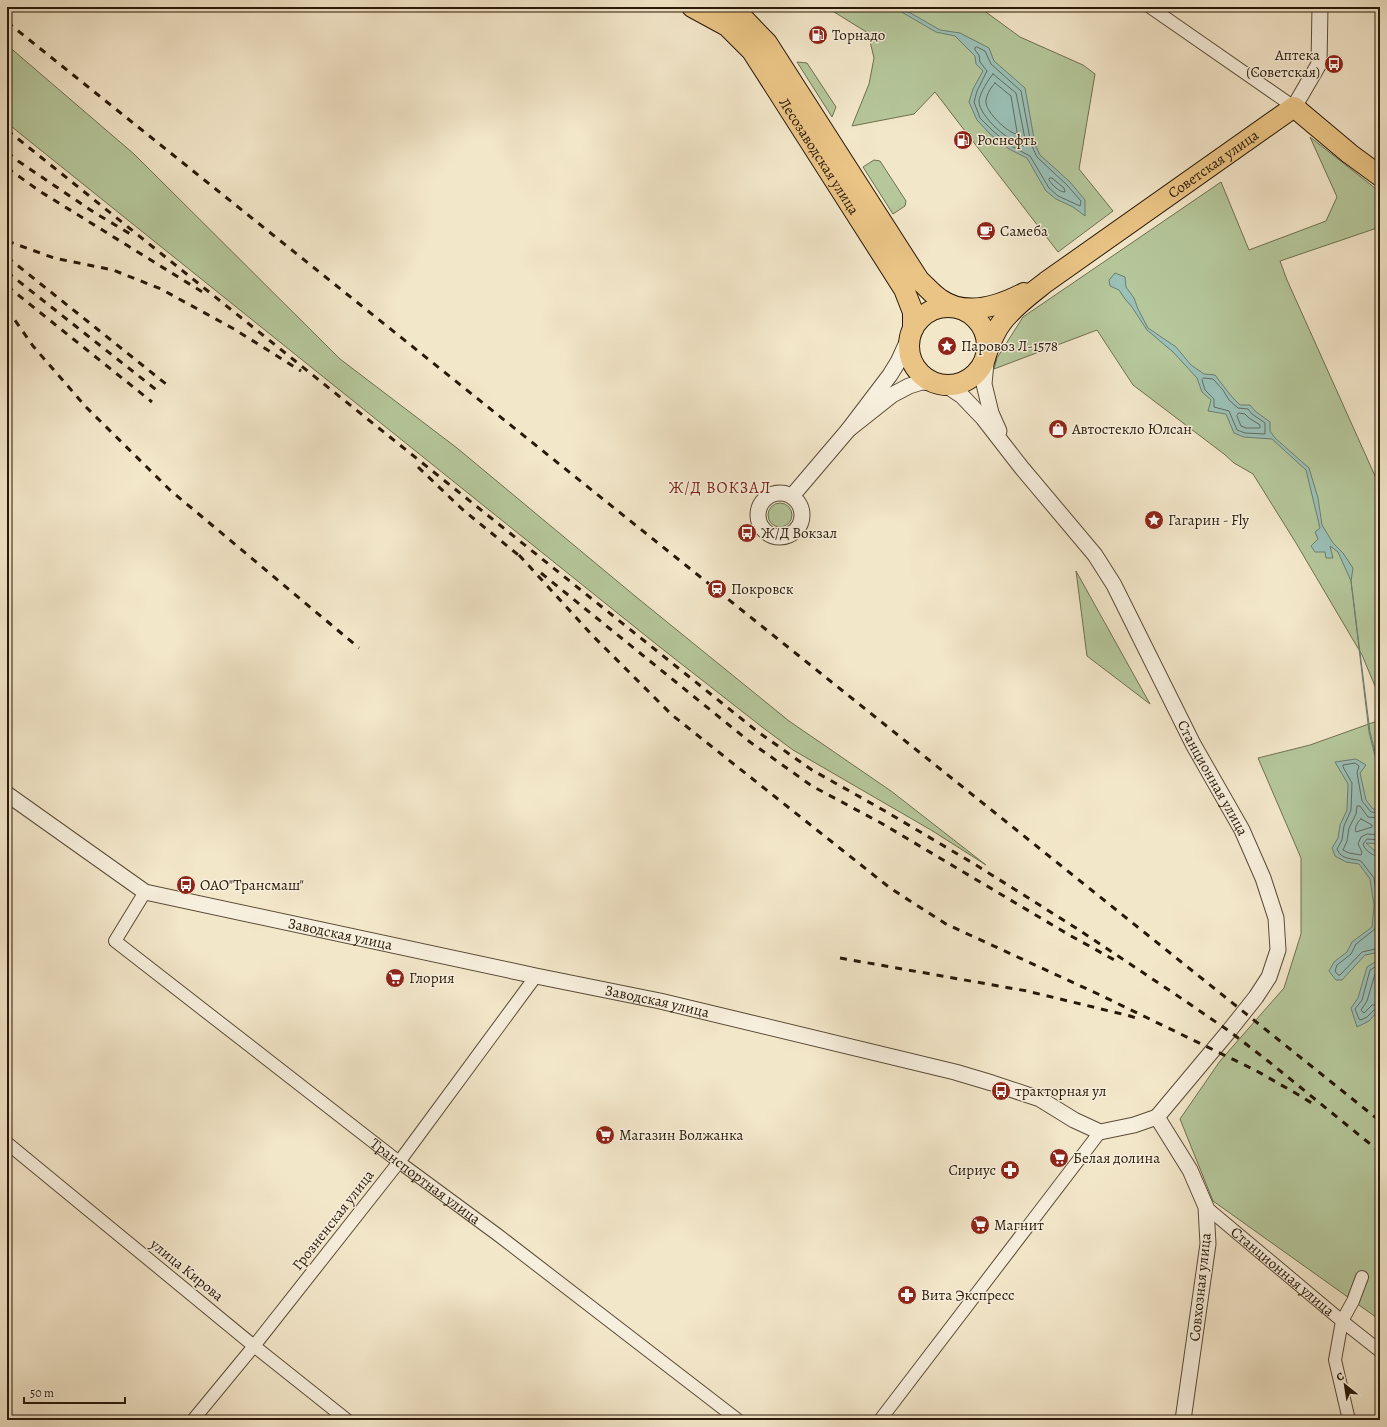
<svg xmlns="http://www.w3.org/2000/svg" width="1387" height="1427" font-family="Alegreya,serif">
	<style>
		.green { fill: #b5c79b; stroke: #6e7050 }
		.water { fill: #9bc0b7; stroke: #6d7d70 }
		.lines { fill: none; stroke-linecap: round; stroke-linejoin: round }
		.shore { stroke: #626c5e; stroke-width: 1 }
		.minor-casing { stroke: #5b4c37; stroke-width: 14 }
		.tertiary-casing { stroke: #5b4c37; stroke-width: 17 }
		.primary-casing { stroke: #281806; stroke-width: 22 }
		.minor { stroke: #f7efdd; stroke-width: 12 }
		.tertiary { stroke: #f7efdd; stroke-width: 15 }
		.primary { stroke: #eac485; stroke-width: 20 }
		.rail { stroke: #281806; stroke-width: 3; stroke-dasharray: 7 7; stroke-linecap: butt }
		.labels { text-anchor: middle; stroke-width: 3; stroke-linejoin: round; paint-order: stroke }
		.poi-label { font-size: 15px; fill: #281806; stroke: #f7efdd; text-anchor: start }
		.street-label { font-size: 15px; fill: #281806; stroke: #f7efdd }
		.neighbourhood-label { font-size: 16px; letter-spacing: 1px; fill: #7a1f14; stroke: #f7efdd }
	</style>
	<rect width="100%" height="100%" fill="#f3e7ca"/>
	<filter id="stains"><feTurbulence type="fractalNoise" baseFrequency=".005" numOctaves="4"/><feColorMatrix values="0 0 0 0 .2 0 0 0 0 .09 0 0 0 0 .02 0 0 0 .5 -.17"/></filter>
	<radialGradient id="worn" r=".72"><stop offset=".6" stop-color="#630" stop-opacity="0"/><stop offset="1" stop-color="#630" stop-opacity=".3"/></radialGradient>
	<g class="green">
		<path d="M826 7H979L1020 37 1083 65 1095 74 1079 169 1113 211 1058 252 935 92 914 114 852 126 869 84 874 58 868 33Z"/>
		<path d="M7 45 134 154 340 359 457 448 635 596 789 721 891 791 986 865 931 830 793 750 762 727 656 644 7 123Z"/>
		<path d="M797 62 807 63 836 107 832 117Z"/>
		<path d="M1310 137 1380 192V227L1280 261 1287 280 1380 487V698L1362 655 1296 543 1253 474 1234 463 1224 454 1133 385 1097 330 994 369 997 358 1023 317 1221 182 1249 250 1326 221 1337 197Z"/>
		<path d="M874 160 880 161 906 201 905 206 893 214 863 167Z"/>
		<circle cx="780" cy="515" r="12"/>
		<path d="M1076 571 1150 704 1087 656Z"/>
		<path d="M1380 720V1320L1213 1201 1180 1119 1220 1061 1284 988 1301 934V858L1258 758 1310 745Z"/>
	</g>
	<g class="water">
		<path d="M893 7H900L940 30 960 33 989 48 994 61 1025 88 1035 144 1040 155 1070 182 1085 200V216L1073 207 1056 199 1046 191 1027 158 1009 149 990 134 977 120 969 102 973 89 983 71 976 64 975 56 955 36 936 32Z"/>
		<path d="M1115 273 1125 277 1126 287 1134 298 1138 309 1148 328 1176 347 1191 365 1204 374 1215 375C1223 385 1230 396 1240 405H1250L1255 411 1270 422V431L1275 438 1309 468 1318 498 1322 525 1333 543 1343 553 1353 568 1351 581 1370 732 1380 771V776L1369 732 1351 581 1338 552 1330 546 1333 558H1326L1325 552H1315L1311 546 1318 539 1315 532 1320 528 1306 470 1272 439 1244 437 1234 433 1226 414 1208 411 1211 400 1202 392 1197 378 1173 352 1147 330 1132 307 1125 299 1119 290 1110 286 1109 280Z"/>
		<path d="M1356 759 1366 765 1360 773 1366 800 1373 809H1380V844L1366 843 1376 852 1380 853V952L1365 955 1342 980H1336L1329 971 1334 962 1347 952 1352 942 1372 927 1374 905 1370 879 1359 864 1346 862 1335 856 1332 848 1338 838 1340 825 1347 810 1348 784 1335 762Z"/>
		<path d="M1380 959V1031L1377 1012 1369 1021 1357 1027 1351 1008 1358 998 1367 967Z"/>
	</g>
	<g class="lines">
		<g class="shore">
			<path d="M977 47 985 51 991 64 1021 91 1031 144 1037 157 1067 185 1081 201 1080 206 1058 196 1049 188 1030 156 1011 146 993 131 980 118 974 102 977 91 987 71 980 62 979 55 975 50V48Z"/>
			<path d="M993 74 1016 93 1026 144 1024 146C1011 143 979 117 979 101 979 95 989 78 993 74Z"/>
			<path d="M995 83 1011 96 1017 132 1016 134C1006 131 988 114 986 103 985 97 991 87 995 83Z"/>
			<path d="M1050 178H1052L1064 188 1065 192C1059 192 1052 185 1049 180Z"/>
			<path d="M1204 378 1213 379 1223 390 1229 400 1238 408 1248 409 1252 414 1265 423V434L1245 433 1237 430 1229 411 1214 407V399L1205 390 1202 380Z"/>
			<path d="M1239 413 1245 414 1249 418 1260 425V428H1246L1241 426 1237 416Z"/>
			<path d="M1380 813 1371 812 1362 801 1357 773 1359 766 1355 763 1343 765V767L1352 783 1351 810 1344 826 1342 840 1337 849C1341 860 1352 858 1361 861L1374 878 1378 905 1375 929 1356 944 1351 954 1337 965 1335 971 1338 975H1340L1362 952 1380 948"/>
			<path d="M1380 818 1368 817 1360 806H1357L1356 814 1349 828 1347 841 1343 850 1349 853 1361 855 1362 852 1358 844 1361 837 1367 834 1380 835"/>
			<path d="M1361 819 1372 825V827L1356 832C1354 828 1358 821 1361 819Z"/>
			<path d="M1380 840 1367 839 1363 844C1365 851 1373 856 1380 857"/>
			<path d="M1380 964 1370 970 1362 1000 1355 1009 1359 1019 1361 1020 1367 1017 1374 1010H1380"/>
			<path d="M1380 970 1375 974 1367 1001 1361 1010 1364 1013 1372 1005H1380"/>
		</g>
		<defs>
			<g id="minor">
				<path d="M1150 7 1294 107"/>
				<path id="s1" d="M145 892 115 941 399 1162 498 1235 738 1420"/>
				<path d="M7 1143 254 1346 347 1420"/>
				<path id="s2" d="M1206 1207 1342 1321 1380 1351"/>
				<path d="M193 1420 254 1346 399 1162 536 976"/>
				<path d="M880 1420 1100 1132"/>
				<path d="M1349 1420 1335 1360 1342 1321 1353 1301 1362 1277"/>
			</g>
			<g id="tertiary">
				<path d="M1294 107 1319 64 1320 7"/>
				<path d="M987 352 984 384 991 413 999 431"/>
				<path id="s3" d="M849 429 892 395 909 386 922 382 944 384 962 396 983 418 1021 467 1095 555 1114 585 1193 744 1242 830 1263 878 1276 918 1278 950 1269 977 1256 997 1229 1031 1157 1117"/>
				<circle cx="780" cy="515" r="22"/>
				<path d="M792 496 849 429 890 375 898 362 913 329"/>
				<path id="s4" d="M7 794 145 892 536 976 660 1001 955 1072 992 1083 1040 1099 1074 1120 1100 1132 1134 1125 1157 1117"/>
				<path d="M1157 1117 1190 1170 1206 1207 1208 1244 1183 1420"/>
			</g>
			<g id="primary">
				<path id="s5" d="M692 7 727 26 752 51 904 289 913 312V329"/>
				<path d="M726 7 739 14 767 43 919 280C926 286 932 294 940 299 965 317 999 306 1024 293"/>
				<circle cx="948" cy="346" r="39"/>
				<path id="s6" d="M987 352C991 341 995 331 1002 322 1014 306 1031 294 1046 282L1294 107 1350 154 1380 176"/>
			</g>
		</defs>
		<use href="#minor" class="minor-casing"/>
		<use href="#tertiary" class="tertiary-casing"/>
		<use href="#primary" class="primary-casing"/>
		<use href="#minor" class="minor"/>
		<use href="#tertiary" class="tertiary"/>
		<use href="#primary" class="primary"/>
		<g class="rail">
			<path d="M7 22 1380 1121"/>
			<path d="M7 130 758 732 812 770 885 811 976 865 1076 928 1175 994 1229 1031 1268 1061 1380 1152"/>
			<path d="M7 152 18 161 95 213 132 235"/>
			<path d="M7 168 41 192 204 293"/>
			<path d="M7 241 54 258 113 270 161 289 234 329 301 371"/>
			<path d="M7 257 166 384"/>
			<path d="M7 272 159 392"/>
			<path d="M7 286 152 402"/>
			<path d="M7 309 33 346 86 407 170 490 359 648"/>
			<path d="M418 467 462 509 522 558"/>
			<path d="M519 555 592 635 672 715 890 888 946 924 1098 994 1255 1070 1297 1094 1315 1105"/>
			<path d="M541 573 750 742 812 786 881 823 1071 936 1120 963"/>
			<path d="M840 958 1027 991 1130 1016 1139 1019"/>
		</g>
	</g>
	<defs>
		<symbol id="fuel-disc" viewBox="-11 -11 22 22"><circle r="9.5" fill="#8f2418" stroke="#f7efdd"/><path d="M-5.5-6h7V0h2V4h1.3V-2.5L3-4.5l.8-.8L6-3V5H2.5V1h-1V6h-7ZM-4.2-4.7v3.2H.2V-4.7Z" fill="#fff"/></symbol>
		<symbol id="bus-disc" viewBox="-11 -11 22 22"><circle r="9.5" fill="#8f2418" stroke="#f7efdd"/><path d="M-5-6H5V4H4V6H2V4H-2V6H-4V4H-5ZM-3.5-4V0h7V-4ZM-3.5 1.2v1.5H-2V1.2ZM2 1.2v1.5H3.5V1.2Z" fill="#fff"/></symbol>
		<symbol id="cafe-disc" viewBox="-11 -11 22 22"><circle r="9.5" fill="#8f2418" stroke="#f7efdd"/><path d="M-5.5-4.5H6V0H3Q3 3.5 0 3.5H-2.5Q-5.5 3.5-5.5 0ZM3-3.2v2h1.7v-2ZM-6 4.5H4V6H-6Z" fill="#fff"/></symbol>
		<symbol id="sight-disc" viewBox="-11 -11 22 22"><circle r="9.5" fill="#8f2418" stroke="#f7efdd"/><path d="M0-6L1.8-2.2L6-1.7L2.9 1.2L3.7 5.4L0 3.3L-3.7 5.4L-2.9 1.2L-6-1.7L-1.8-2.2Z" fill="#fff"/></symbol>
		<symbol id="shop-disc" viewBox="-11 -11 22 22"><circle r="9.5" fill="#8f2418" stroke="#f7efdd"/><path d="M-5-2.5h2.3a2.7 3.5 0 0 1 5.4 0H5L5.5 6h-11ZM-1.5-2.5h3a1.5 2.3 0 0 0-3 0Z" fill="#fff"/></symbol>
		<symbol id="station-disc" viewBox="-11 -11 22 22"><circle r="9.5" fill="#8f2418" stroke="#f7efdd"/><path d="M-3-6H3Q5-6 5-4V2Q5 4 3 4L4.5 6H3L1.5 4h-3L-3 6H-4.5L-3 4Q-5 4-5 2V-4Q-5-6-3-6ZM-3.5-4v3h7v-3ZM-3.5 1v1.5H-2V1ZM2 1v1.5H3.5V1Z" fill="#fff"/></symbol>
		<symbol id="supermarket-disc" viewBox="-11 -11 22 22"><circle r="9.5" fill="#8f2418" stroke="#f7efdd"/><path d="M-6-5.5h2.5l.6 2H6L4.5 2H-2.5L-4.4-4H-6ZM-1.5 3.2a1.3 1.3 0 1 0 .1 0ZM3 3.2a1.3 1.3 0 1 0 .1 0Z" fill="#fff"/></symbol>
		<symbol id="pharmacy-disc" viewBox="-11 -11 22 22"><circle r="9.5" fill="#8f2418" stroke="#f7efdd"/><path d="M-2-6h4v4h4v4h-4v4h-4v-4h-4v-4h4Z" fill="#fff"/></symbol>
	</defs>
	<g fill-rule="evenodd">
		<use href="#fuel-disc" x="807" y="24" width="22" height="22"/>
		<use href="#bus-disc" x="1323" y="53" width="22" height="22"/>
		<use href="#fuel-disc" x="952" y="129" width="22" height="22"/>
		<use href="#cafe-disc" x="975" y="220" width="22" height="22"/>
		<use href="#sight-disc" x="936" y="335" width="22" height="22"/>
		<use href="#shop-disc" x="1047" y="418" width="22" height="22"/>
		<use href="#sight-disc" x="1143" y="509" width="22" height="22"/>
		<use href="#bus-disc" x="736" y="522" width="22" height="22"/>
		<use href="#station-disc" x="706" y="578" width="22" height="22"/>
		<use href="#bus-disc" x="175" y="874" width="22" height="22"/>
		<use href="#supermarket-disc" x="384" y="967" width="22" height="22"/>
		<use href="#bus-disc" x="990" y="1080" width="22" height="22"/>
		<use href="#supermarket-disc" x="594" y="1124" width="22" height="22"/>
		<use href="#supermarket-disc" x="1048" y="1147" width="22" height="22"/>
		<use href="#pharmacy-disc" x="999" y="1159" width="22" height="22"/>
		<use href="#supermarket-disc" x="969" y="1214" width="22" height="22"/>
		<use href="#pharmacy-disc" x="896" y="1284" width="22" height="22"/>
	</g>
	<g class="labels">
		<g class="poi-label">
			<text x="832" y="40">Торнадо</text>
			<text x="1320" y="60" text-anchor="end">Аптека<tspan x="1320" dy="17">(Советская)</tspan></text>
			<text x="977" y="145">Роснефть</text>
			<text x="1000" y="236">Самеба</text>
			<text x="961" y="351">Паровоз Л-1578</text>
			<text x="1072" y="434">Автостекло Юлсан</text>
			<text x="1168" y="525">Гагарин - Fly</text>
			<text x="761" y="538">Ж/Д Вокзал</text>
			<text x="731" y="594">Покровск</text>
			<text x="200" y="890">ОАО"Трансмаш"</text>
			<text x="409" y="983">Глория</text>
			<text x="1015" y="1096">тракторная ул</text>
			<text x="619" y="1140">Магазин Волжанка</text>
			<text x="1073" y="1163">Белая долина</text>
			<text x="996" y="1175" text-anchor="end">Сириус</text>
			<text x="994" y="1230">Магнит</text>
			<text x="921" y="1300">Вита Экспресс</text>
		</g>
		<g class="street-label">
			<text dy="5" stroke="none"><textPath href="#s5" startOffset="200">Лесозаводская улица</textPath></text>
			<text dy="5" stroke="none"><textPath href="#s6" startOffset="298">Советская улица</textPath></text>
			<text dy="5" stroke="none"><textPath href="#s3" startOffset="591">Станционная улица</textPath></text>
			<text dy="5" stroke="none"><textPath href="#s4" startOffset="369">Заводская улица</textPath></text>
			<text dy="5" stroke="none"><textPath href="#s4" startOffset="693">Заводская улица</textPath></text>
			<text dy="5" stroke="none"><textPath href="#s1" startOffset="450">Транспортная улица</textPath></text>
			<text transform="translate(333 1220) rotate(-52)" y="5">Грозненская улица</text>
			<text transform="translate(187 1270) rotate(39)" y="5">улица Кирова</text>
			<text dy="5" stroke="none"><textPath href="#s2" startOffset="100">Станционная улица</textPath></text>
			<text transform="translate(1200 1287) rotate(-84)" y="5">Совхозная улица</text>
		</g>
		<g class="neighbourhood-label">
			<text x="720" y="493">Ж/Д ВОКЗАЛ</text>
		</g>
	</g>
	<rect width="1387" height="1427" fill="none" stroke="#f3e7ca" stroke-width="24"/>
	<rect x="8" y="8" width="1371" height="1411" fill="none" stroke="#281806" stroke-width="2"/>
	<rect x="12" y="12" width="1363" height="1403" fill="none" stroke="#281806"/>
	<g transform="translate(1345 1385) rotate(330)" stroke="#f7efdd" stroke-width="3" paint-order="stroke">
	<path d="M0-3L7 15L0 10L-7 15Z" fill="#281806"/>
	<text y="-6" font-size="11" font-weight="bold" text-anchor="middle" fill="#281806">С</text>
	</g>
	<path d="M24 1397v6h101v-6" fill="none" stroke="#281806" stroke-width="2"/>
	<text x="30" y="1397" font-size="12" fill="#281806" stroke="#f7efdd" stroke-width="3" paint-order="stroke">50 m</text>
	<rect width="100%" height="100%" filter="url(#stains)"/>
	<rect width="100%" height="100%" fill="url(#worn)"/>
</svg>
